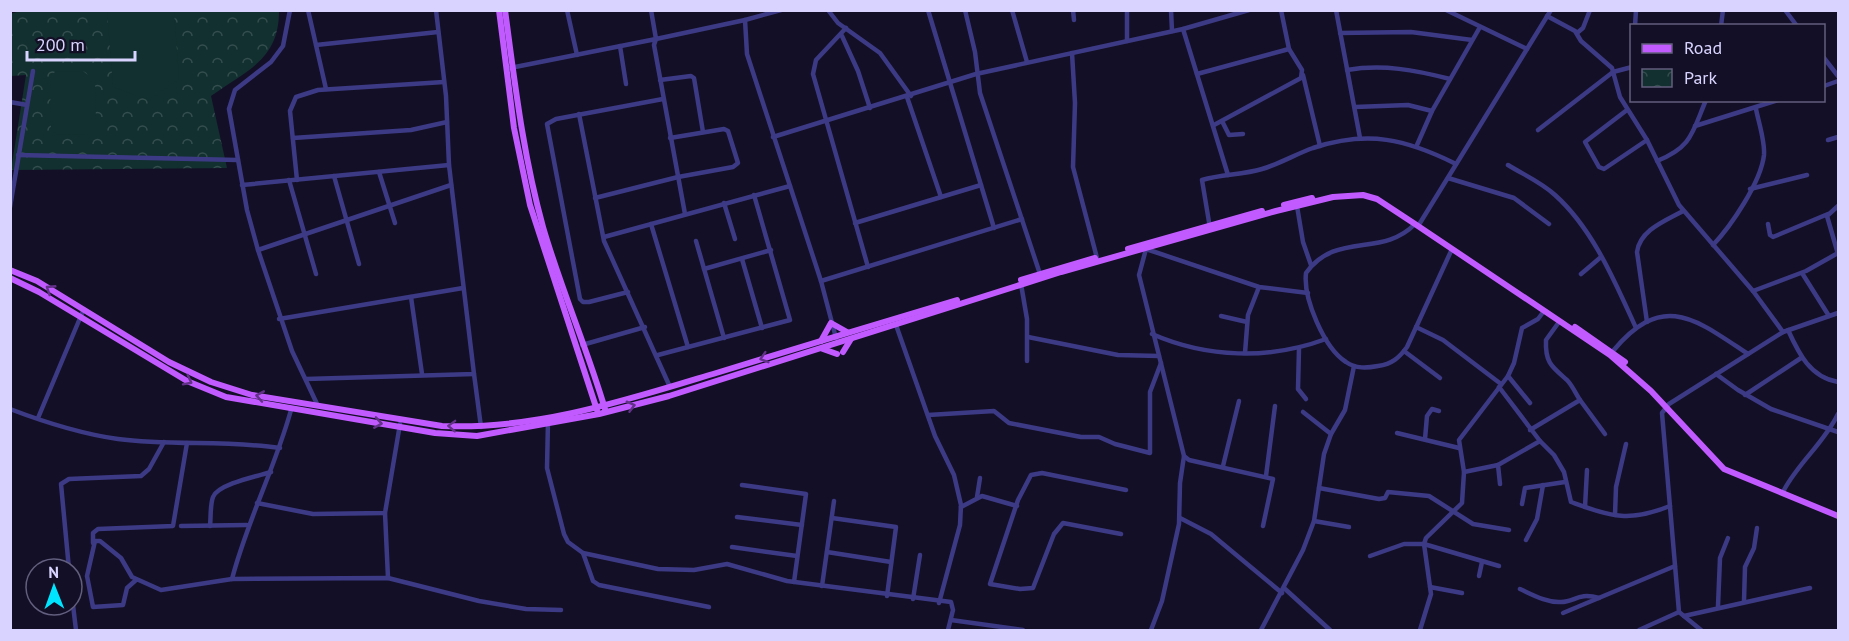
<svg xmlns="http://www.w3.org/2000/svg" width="1849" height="641" font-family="'PT Sans',sans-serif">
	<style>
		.park { fill: url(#park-crowns) }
		.garden { fill: #12302f }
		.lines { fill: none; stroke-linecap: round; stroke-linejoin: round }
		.minor { stroke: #3d3a85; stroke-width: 4.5 }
		.major { stroke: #c25bff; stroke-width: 6 }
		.oneway { stroke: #623188 }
	</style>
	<defs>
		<pattern id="park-crowns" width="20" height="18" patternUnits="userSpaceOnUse" patternTransform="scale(1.5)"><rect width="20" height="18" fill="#12302f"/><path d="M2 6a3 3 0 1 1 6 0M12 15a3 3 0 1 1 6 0" fill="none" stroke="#344d4e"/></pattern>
	</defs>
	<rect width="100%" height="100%" fill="#130f26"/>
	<path class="park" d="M24 10 279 11C279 60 247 70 211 96L227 168 11 170 26 75 11 76 10 14Z"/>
	<g class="garden">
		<path d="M107 11H174L179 79 149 100 113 87Z"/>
		<path d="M83 71 95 81 96 122 85 134 58 135 51 130 50 76 55 72Z"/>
	</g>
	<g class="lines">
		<g class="minor">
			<path d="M290 10 283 46 271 62 235 90 229 109 247 210 258 250 292 351 318 406"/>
			<path d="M308 10 326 89"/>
			<path d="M567 10 577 55"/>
			<path d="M651 10 656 39 745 20"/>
			<path d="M781 10 745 20 747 54 821 281 836 338"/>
			<path d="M828 10 838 23 880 53 911 96"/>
			<path d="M928 10 994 228"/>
			<path d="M965 10 975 52 980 93 1040 274"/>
			<path d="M1012 10 1027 62"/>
			<path d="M1073 10 1074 20"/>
			<path d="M1127 10V41"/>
			<path d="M1171 10 1172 31"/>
			<path d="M1281 10 1289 49"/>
			<path d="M1336 10 1360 138"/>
			<path d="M1446 10 1527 49"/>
			<path d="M1785 10 1797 26"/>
			<path d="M1547 16 1575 31 1581 41 1612 68 1620 97 1647 140 1679 205 1753 291 1783 332"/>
			<path d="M1635 26 1636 10"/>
			<path d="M1721 26 1723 10"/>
			<path d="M846 28 816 60 813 74 868 267"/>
			<path d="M1183 29 1228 175"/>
			<path d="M1340 33 1411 32 1472 40"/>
			<path d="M1577 33 1583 28 1590 10"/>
			<path d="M842 36 858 71 870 108"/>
			<path d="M316 45 438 32"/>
			<path d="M620 46 626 84"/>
			<path d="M1072 53 1075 103 1073 167 1097 258"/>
			<path d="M1824 58 1838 76"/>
			<path d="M510 68 656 39 654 45 685 214"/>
			<path d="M1347 70C1383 64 1415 70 1450 79"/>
			<path d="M1197 74 1289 49 1302 70 1301 78 1214 125"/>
			<path d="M1303 75 1320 146"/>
			<path d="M660 80 691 76 694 78 703 132"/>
			<path d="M1824 86 1838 81"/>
			<path d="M907 97 941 197"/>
			<path d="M10 102 27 105"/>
			<path d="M1355 107 1408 105 1432 111"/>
			<path d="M1627 110 1585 142 1599 167 1604 169 1647 140"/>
			<path d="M579 114 604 241 670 387"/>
			<path d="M1222 121 1229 135 1243 134"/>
			<path d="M1695 126 1778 100"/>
			<path d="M1538 130 1613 72 1632 67"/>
			<path d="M773 137 976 74 1183 29 1249 10"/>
			<path d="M293 138 411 130 447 122"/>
			<path d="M1828 140 1838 137"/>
			<path d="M1417 145 1432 111 1480 27"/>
			<path d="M18 155 238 160"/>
			<path d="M1657 161C1692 147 1692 133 1706 100"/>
			<path d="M1508 165C1524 175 1541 182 1555 195 1593 229 1615 282 1636 328"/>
			<path d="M379 172 395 223"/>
			<path d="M334 176 359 264"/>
			<path d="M1448 178 1514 198 1549 224"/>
			<path d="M289 180 316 274"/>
			<path d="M297 180 290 111 296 97 318 90 444 82"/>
			<path d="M242 185 449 165 446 96 436 10"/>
			<path d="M1750 189 1807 175"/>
			<path d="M595 198 678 177 733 167 738 163 728 131 724 129 670 138"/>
			<path d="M724 203 735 239"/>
			<path d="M1297 206 1303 242 1311 265"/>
			<path d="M10 207 33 71"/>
			<path d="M855 223 981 185"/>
			<path d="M1420 223 1551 10"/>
			<path d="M651 224 688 347"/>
			<path d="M1415 224C1382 258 1336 231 1306 273 1303 298 1324 348 1346 362 1356 369 1367 368 1378 366 1392 364 1399 358 1407 347L1452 249"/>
			<path d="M1768 224 1770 235 1773 237 1828 214"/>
			<path d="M1210 228 1202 180C1222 174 1242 175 1262 169 1279 164 1296 154 1313 148 1368 130 1406 139 1456 164"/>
			<path d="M604 237 790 186"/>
			<path d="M696 241 724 338"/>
			<path d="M1713 245C1731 226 1761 182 1764 155 1765 141 1759 124 1756 109"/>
			<path d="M258 250 451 185"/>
			<path d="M1838 254 1827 216 1838 206"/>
			<path d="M742 259 762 328"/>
			<path d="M704 269 771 250"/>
			<path d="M1802 273 1829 316"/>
			<path d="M1581 274 1601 257"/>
			<path d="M821 281 1022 219"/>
			<path d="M1021 284 1027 319V361"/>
			<path d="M1753 291 1806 271 1838 253"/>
			<path d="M628 292 589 302H583L580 299 547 124 556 119 663 99"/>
			<path d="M411 297 422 374"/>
			<path d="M1221 316 1247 322"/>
			<path d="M279 319 463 288"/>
			<path d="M1559 322 1546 340C1545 363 1552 367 1567 380 1572 385 1576 394 1580 400"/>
			<path d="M1647 322 1637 252C1640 230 1665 221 1683 211"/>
			<path d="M896 325 935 436 954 475 961 505 960 525 939 603"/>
			<path d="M1416 327 1443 340 1501 384"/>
			<path d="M1788 330C1799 354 1810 377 1838 382"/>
			<path d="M1152 334C1207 358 1269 360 1326 339"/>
			<path d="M1028 337 1118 355 1159 356"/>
			<path d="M582 345 645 327"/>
			<path d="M1299 349 1298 389 1306 399"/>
			<path d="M1404 351 1440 378"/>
			<path d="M1613 351C1663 291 1695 319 1748 354"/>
			<path d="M1245 353 1248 315 1259 287"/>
			<path d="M658 355 790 320 754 195"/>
			<path d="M474 374 481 427"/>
			<path d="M1716 374 1738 390 1771 409 1838 432"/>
			<path d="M306 379 474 374 449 165"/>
			<path d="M1499 387 1540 441 1498 465 1500 484"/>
			<path d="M1745 395 1801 358"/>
			<path d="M1530 403 1508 376 1514 363 1522 328 1538 319 1544 311"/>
			<path d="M10 409C44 422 82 434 118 439 172 446 227 440 280 448"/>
			<path d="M1303 412 1331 434"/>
			<path d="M928 415 994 411 1009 423 1081 437H1099L1115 444 1150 453V392L1161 363"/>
			<path d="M38 418 83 311"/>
			<path d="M548 421 547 468 564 534 568 542 583 553 658 569 694 570 727 564 787 581 951 602 953 610 948 630"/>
			<path d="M1530 430 1580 400 1605 434"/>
			<path d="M1397 433 1459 448"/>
			<path d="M1425 439 1427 416 1432 409 1439 411"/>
			<path d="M1540 441 1554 455 1564 472 1571 502C1611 516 1628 523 1670 506"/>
			<path d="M1223 466 1239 401"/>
			<path d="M1464 472 1498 465"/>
			<path d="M1266 476 1275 406"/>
			<path d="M742 485 806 494 794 582"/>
			<path d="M1319 488 1379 499 1385 498 1388 492 1429 496 1473 524 1509 530"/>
			<path d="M1784 490C1799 462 1824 443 1838 414"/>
			<path d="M977 497 980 478"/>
			<path d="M257 503 313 514 385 513 400 424"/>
			<path d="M1522 504 1525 488 1565 482"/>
			<path d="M961 507 982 496 1017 506"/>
			<path d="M1585 507 1587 470"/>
			<path d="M385 513 388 578"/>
			<path d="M1615 515 1616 487 1626 444"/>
			<path d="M737 517 802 525"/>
			<path d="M832 518 896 527 887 596"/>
			<path d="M1180 518 1211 534 1282 593"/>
			<path d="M1314 521 1349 527"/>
			<path d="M181 526 247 525"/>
			<path d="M210 526C211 517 210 505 213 497 218 484 258 476 271 472"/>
			<path d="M1263 526 1273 479 1189 460 1184 456 1139 275 1146 249 1259 287 1308 293"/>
			<path d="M1121 534 1063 523 1054 534 1033 588 1020 589 990 584 1018 500 1031 475 1042 473 1126 490"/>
			<path d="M1526 540 1537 519 1543 485"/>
			<path d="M93 543V533L98 529 173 526 187 443"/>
			<path d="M732 547 797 556"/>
			<path d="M827 552 891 562"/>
			<path d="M583 553 593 581 599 585 709 607"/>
			<path d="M1370 556 1404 544H1424L1499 566"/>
			<path d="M69 569 61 484 69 479 141 476 149 469 164 442"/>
			<path d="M1479 576 1482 562"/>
			<path d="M232 579C247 521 275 468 291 410"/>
			<path d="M136 580 127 588 123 605 93 607 87 576 95 541H100L121 558 132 577 161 590 232 579 388 578 479 601 526 609 561 610"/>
			<path d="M822 586 834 501"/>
			<path d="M1430 587 1462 593"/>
			<path d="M1284 588 1330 630"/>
			<path d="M1520 589C1533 595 1547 603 1561 602 1575 602 1578 592 1599 598"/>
			<path d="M72 597 76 630"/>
			<path d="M913 599 920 555"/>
			<path d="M1744 601 1745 567 1754 548 1757 528"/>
			<path d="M1718 606 1720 558 1728 538"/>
			<path d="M1563 613 1675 566"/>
			<path d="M1684 616 1810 588"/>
			<path d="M951 620 1023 630"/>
			<path d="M1151 630 1162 601 1179 524 1180 483 1184 456"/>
			<path d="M1261 630 1303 550 1314 521 1324 454 1331 434 1345 410 1354 366"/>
			<path d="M1420 630 1431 594 1424 544 1426 538 1462 503 1464 472 1459 440 1508 376"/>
			<path d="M1639 630 1679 612"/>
			<path d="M1701 630 1679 612 1662 413 1669 404 1783 332 1838 313"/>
		</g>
		<g class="major">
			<path d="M499 10 514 128 530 205 597 410"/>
			<path d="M505 10C515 84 523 155 543 227 561 289 587 348 605 409"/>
			<path d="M1284 205 1312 198"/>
			<path d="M1128 249 1262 211"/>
			<path d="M10 270 37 281 169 362 211 382 252 395 442 426C535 430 624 401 713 374 794 349 876 324 957 300"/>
			<path d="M10 278 39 292 187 381 226 397 435 433 477 436 599 414 669 396 1061 272 1276 211 1333 197 1363 195 1377 199 1415 224 1610 355 1651 391 1724 469 1838 516"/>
			<path d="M1021 280 1095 258"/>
			<path d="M1575 327 1625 362"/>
			<path d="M821 341 831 323 847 332"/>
			<path d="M823 349 837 354"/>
			<path d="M843 352 851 339"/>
		</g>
	</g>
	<defs><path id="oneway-chevron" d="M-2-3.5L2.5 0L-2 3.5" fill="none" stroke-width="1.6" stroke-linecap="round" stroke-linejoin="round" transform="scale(1.5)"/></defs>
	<g class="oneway">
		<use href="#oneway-chevron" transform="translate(50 289) rotate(-147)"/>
		<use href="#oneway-chevron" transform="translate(764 358) rotate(163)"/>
		<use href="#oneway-chevron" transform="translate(188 381) rotate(27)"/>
		<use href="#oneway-chevron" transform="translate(260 396) rotate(-170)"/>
		<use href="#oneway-chevron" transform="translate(631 406) rotate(-15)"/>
		<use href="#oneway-chevron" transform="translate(378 423) rotate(9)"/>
		<use href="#oneway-chevron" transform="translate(452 426) rotate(-178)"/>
	</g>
	<rect width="1849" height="641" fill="none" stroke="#d9d4ff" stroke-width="24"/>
	<rect x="1630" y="24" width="195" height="78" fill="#130f26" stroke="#625e7d" stroke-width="1.5"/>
	<rect x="1642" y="44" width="30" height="9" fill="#c25bff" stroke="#625e7d" stroke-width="1.5"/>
	<text x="1684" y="54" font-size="18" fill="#d9d4ff">Road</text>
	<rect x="1642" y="69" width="30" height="18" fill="url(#park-crowns)" stroke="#625e7d" stroke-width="1.5"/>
	<text x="1684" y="84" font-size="18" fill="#d9d4ff">Park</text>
	<g transform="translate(54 587) rotate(359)"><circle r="28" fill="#130f26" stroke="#625e7d" stroke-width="1.5"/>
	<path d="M0-4.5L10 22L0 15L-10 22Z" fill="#00e5ff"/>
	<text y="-9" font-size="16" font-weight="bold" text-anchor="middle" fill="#d9d4ff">N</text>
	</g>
	<path d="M27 51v9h108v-9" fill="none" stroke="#d9d4ff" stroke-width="3"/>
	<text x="36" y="51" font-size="18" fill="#d9d4ff" stroke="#130f26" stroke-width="4.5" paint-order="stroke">200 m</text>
</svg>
